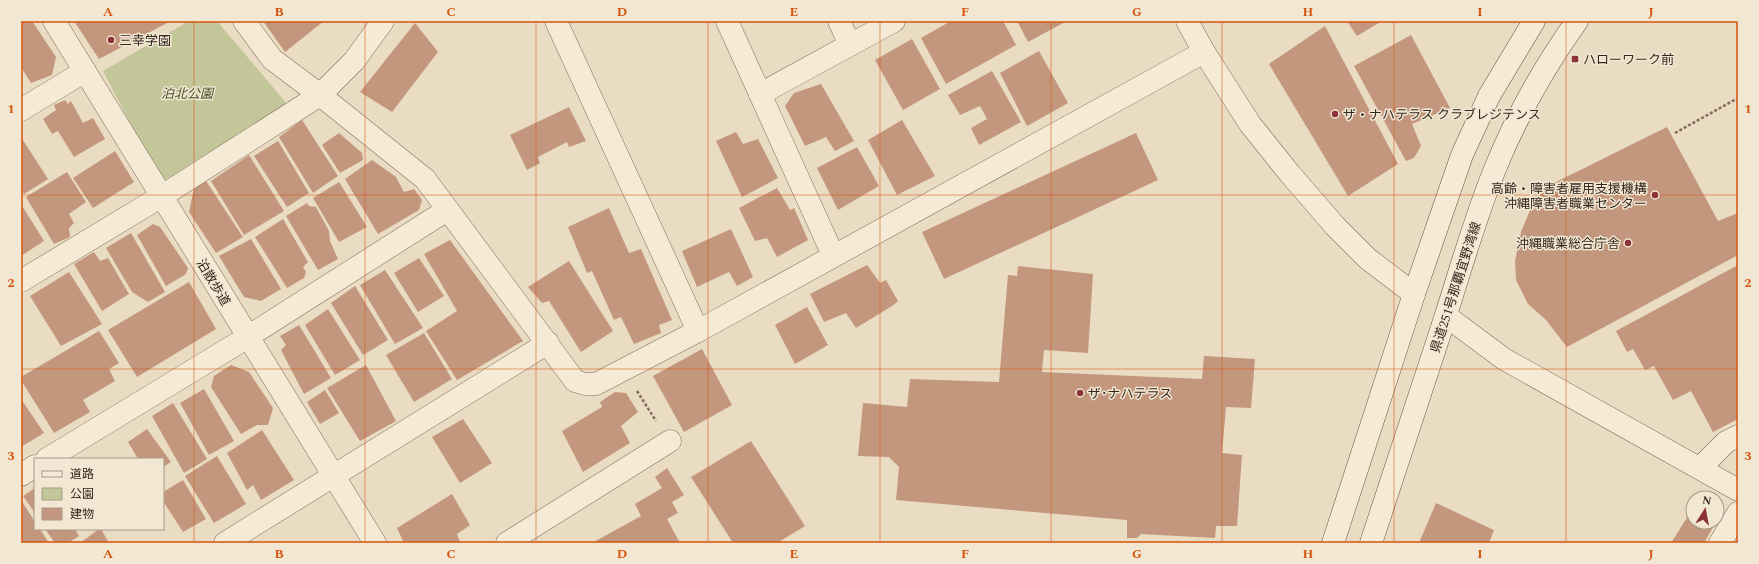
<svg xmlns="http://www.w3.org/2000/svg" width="1759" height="564" font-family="Spectral,'Noto Sans JP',serif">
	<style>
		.green { fill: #c3c698 }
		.building { fill: #c3977d }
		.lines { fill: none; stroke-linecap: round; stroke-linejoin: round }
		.minor-casing { stroke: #816e5c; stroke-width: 23 }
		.tertiary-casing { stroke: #816e5c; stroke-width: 23 }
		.secondary-casing { stroke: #63503f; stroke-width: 23 }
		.path { stroke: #816e5c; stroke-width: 2.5; stroke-dasharray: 3 2; stroke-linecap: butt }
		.minor { stroke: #f5ead5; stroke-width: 22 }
		.tertiary { stroke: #f5ead5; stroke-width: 22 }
		.secondary { stroke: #f5ead5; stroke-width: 22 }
		.grid { fill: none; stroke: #d6540e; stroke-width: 1; stroke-opacity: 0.55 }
		.poi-dot { fill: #8a3237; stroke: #f1e7d2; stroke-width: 1.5 }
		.labels { text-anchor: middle; stroke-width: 3; stroke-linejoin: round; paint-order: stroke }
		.poi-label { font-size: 13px; fill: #33271e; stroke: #f1e7d2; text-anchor: start }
		.park-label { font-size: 13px; font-style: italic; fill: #454d27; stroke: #f1e7d2 }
		.street-label { font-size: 13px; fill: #33271e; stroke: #f1e7d2 }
		.neatline { fill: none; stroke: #d6540e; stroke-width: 1.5 }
		.grid-label { font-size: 13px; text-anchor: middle; font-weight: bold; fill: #d6540e }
	</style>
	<rect width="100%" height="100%" fill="#e9dcc3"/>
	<path class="green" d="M189 21H217L287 104 161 182 103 71Z"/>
	<g class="building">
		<path d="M21 21H32L56 57 52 75 31 83 21 67Z"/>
		<path d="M74 21H171L99 59Z"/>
		<path d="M263 21H324L285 52Z"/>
		<path d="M951 21H1003L1016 45 946 84 921 38Z"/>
		<path d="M1017 21H1067L1028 42Z"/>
		<path d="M1347 21H1382L1357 36Z"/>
		<path d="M415 23 438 52 392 112 360 92Z"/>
		<path d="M1325 26 1398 164 1348 196 1269 64Z"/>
		<path d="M1411 35 1450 108 1412 124 1421 146 1414 158 1406 161 1354 66Z"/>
		<path d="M912 39 940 89 903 110 875 60Z"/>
		<path d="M1039 51 1068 103 1027 126 1000 73Z"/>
		<path d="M992 71 1021 122 979 145 971 128 987 119 980 106 960 115 948 95Z"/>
		<path d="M821 84 854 141 835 151 826 137 805 146 785 106 794 93Z"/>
		<path d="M65 100 68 104 71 101 83 123 93 118 105 139 74 157 58 131 52 134 43 119 56 110 54 105Z"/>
		<path d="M569 107 586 141 569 147 567 142 538 157 540 163 527 170 510 135Z"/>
		<path d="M302 120 338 176 313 193 279 137Z"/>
		<path d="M902 120 935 176 897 195 868 140Z"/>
		<path d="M1667 127 1718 221 1738 213V255L1567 347 1546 320 1528 304 1516 280 1515 261 1521 232 1538 191Z"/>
		<path d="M736 132 743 144 758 139 778 178 742 197 716 141Z"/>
		<path d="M339 133 362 153 363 160 340 173 322 145Z"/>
		<path d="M1136 133 1158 180 944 279 922 232Z"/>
		<path d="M21 137 48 179 24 194 21 189Z"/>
		<path d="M278 141 309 193 287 207 254 156Z"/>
		<path d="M857 147 879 186 838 210 817 168Z"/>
		<path d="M115 151 134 182 93 208 73 178Z"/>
		<path d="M249 155 284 211 244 235 211 181Z"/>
		<path d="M372 160 396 177 404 192 414 189 422 200 419 210 378 234 345 179Z"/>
		<path d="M67 172 86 202 69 214 74 223 69 228 70 237 54 244 26 197Z"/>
		<path d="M206 181 243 237 216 253 189 212 194 188Z"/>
		<path d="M339 182 367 227 339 242 313 198Z"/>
		<path d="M777 188 790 210 794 208 808 240 777 257 767 238 755 241 739 208Z"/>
		<path d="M307 203 309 206 316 207 329 231 330 241 338 259 318 270 286 216Z"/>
		<path d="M21 204 44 241 21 256Z"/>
		<path d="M609 208 629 253 641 249 672 320 659 325 661 333 634 344 621 317 614 320 592 271 587 273 568 227Z"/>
		<path d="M283 219 308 262 303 267 306 272 304 278 287 288 255 237Z"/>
		<path d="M153 224 160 227 188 268 186 274 166 286 137 235Z"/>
		<path d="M731 229 753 277 737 286 729 272 697 287 682 251Z"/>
		<path d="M131 233 165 292 148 302 132 292 106 248Z"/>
		<path d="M251 239 281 289 261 301 244 297 219 256Z"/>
		<path d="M450 240 523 341 457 380 426 331 457 311 424 254Z"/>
		<path d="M94 252 100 261 108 258 129 294 102 311 74 264Z"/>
		<path d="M419 258 444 296 418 312 394 273Z"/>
		<path d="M569 261 613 331 581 352 549 301 542 303 528 287Z"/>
		<path d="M867 265 880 283 886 280 898 301 892 306 856 328 846 313 824 322 810 294Z"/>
		<path d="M1738 265V419L1713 432 1691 391 1673 400 1654 366 1645 370 1633 349 1627 352 1616 331Z"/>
		<path d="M1018 266 1093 274 1088 353 1044 350 1042 372 1202 379 1204 356 1255 359 1251 408 1226 407 1222 453 1242 455 1237 526H1216L1215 538 1141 534 1137 538H1127V520L896 500 899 467 889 457 858 456 863 403 907 407 910 379 999 382 1008 275 1017 276Z"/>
		<path d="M385 270 423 328 395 344 360 285Z"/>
		<path d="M69 272 102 324 61 346 30 296Z"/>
		<path d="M189 282 216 329 137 377 108 330Z"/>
		<path d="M355 286 388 340 363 355 331 303Z"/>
		<path d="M807 307 828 345 795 364 775 325Z"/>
		<path d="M328 309 360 360 335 375 305 325Z"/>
		<path d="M299 325 331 378 304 394 281 350 286 345 280 336Z"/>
		<path d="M99 331 119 363 109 369 115 381 83 400 90 412 54 433 21 380V377Z"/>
		<path d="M424 333 452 379 414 402 386 355Z"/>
		<path d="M702 349 732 405 684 432 653 376Z"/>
		<path d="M231 365 249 372 273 408 268 425H257L241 434 211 387 214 376Z"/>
		<path d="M366 365 396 421 360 441 327 388Z"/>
		<path d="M204 389 234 441 209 455 180 403Z"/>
		<path d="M325 390 339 413 320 424 307 402Z"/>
		<path d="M615 392 626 393 638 412 621 426 630 443 583 472 562 431 602 407 600 402Z"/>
		<path d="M21 399 44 433 21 447Z"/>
		<path d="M173 403 207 459 184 473 152 416Z"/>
		<path d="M463 419 492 463 460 483 432 437Z"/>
		<path d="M147 429 171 462 163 467V459H138L128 442Z"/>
		<path d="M262 430 294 480 261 500 253 485 247 490 227 453Z"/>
		<path d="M751 441 805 526 777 543H733L691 477Z"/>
		<path d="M217 456 246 504 214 523 185 476Z"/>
		<path d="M667 468 684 495 672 502 678 513 667 519 680 543H592L641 516 635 504 662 488 655 477Z"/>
		<path d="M183 480 206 519 183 532 163 501V492Z"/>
		<path d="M35 488V513L23 496Z"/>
		<path d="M452 494 470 525 457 534 460 542 457 543H404L397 528Z"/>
		<path d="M21 500 35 522V529H40L49 543H22L21 541Z"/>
		<path d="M1436 503 1494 530 1489 543H1419Z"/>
		<path d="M1693 508V522H1716L1704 543H1671Z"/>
		<path d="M45 529H75L79 536 68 543H55Z"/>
		<path d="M99 529H101L109 543H80Z"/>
	</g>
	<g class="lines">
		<defs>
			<g id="minor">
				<path d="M54 21 375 543"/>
				<path d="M244 21 272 59 320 95 425 179 575 381 585 384H596L698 331 1204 52"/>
				<path d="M556 21 698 331"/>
				<path d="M727 21 833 255"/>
				<path d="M839 21 850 45"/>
				<path d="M760 94 894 21"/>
				<path d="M21 110 85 71"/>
				<path d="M21 281 162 196 320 95 354 61 383 21"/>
				<path d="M47 459 238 343 447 210"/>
				<path d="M1700 468 1726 442 1738 436"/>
				<path d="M21 475 35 466"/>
				<path d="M225 543 548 343"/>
				<path d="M507 543 670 441"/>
				<path d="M1720 543 1738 513"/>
			</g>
			<g id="tertiary">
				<path d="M1187 21 1204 52 1250 124 1290 174 1335 226 1368 259 1414 294"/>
				<path d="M1446 316 1504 359 1738 490"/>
			</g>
			<g id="secondary">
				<path d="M1333 543 1414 294 1462 155 1489 96 1534 21"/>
				<path d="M1371 543C1396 468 1421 393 1445 318 1461 268 1475 218 1495 169 1516 117 1544 67 1577 21"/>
			</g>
		</defs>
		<use href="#minor" class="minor-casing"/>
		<use href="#tertiary" class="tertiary-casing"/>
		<use href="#secondary" class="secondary-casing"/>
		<g class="path">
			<path d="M1675 133 1738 98"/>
			<path d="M637 391 656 421"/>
		</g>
		<use href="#minor" class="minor"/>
		<use href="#tertiary" class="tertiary"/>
		<use href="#secondary" class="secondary"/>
	</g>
	<path class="grid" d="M194 21V543M365 21V543M536 21V543M708 21V543M880 21V543M1051 21V543M1222 21V543M1394 21V543M1566 21V543M21 195H1738M21 369H1738"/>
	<g class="poi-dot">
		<circle cx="111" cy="40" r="4"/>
		<rect x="1571" y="55" width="8" height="8" rx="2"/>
		<circle cx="1335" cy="114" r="4"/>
		<circle cx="1655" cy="195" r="4"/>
		<circle cx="1628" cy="243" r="4"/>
		<circle cx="1080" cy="393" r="4"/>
	</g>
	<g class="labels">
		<g class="poi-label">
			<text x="119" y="45">三幸学園</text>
			<text x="1583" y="64">ハローワーク前</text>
			<text x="1343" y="119">ザ・ナハテラス クラブレジテンス</text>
			<text x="1647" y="193" text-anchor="end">高齢・障害者雇用支援機構<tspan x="1647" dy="15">沖縄障害者職業センター</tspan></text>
			<text x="1620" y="248" text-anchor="end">沖縄職業総合庁舎</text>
			<text x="1088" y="398">ザ･ナハテラス</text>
		</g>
		<g class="park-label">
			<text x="187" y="98">泊北公園</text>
		</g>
		<g class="street-label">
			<text transform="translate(214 282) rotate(59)" y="5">泊散歩道</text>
			<text transform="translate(1455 287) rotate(-72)" y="5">県道251号那覇宜野湾線</text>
		</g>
	</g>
	<rect width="1759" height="564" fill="none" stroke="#f1e7d2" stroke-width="44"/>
	<rect x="34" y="458" width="130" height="72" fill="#f1e7d2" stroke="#a59a8a"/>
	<rect x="42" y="471" width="20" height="6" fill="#f5ead5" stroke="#a59a8a"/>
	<text x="70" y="478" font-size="12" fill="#33271e">道路</text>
	<rect x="42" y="488" width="20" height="12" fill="#c3c698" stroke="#a59a8a"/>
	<text x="70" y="498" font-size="12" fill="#33271e">公園</text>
	<rect x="42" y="508" width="20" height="12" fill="#c3977d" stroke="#a59a8a"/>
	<text x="70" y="518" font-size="12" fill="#33271e">建物</text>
	<g transform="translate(1705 510) rotate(11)"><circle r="19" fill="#f1e7d2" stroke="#a59a8a"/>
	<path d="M0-3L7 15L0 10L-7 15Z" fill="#8a3237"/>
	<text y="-6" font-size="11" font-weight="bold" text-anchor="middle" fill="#33271e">N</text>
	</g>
	<rect x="22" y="22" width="1715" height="520" class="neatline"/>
	<g class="grid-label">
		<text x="108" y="16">A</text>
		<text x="279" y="16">B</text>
		<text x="451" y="16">C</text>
		<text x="622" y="16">D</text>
		<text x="794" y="16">E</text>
		<text x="965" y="16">F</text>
		<text x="1137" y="16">G</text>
		<text x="1308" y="16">H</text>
		<text x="1480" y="16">I</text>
		<text x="1651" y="16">J</text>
		<text x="11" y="113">1</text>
		<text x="1748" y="113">1</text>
		<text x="11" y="287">2</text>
		<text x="1748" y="287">2</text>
		<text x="11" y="460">3</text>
		<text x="1748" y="460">3</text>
		<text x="108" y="558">A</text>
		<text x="279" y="558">B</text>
		<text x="451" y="558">C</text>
		<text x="622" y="558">D</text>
		<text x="794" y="558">E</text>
		<text x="965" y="558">F</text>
		<text x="1137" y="558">G</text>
		<text x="1308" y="558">H</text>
		<text x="1480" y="558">I</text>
		<text x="1651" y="558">J</text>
	</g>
</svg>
